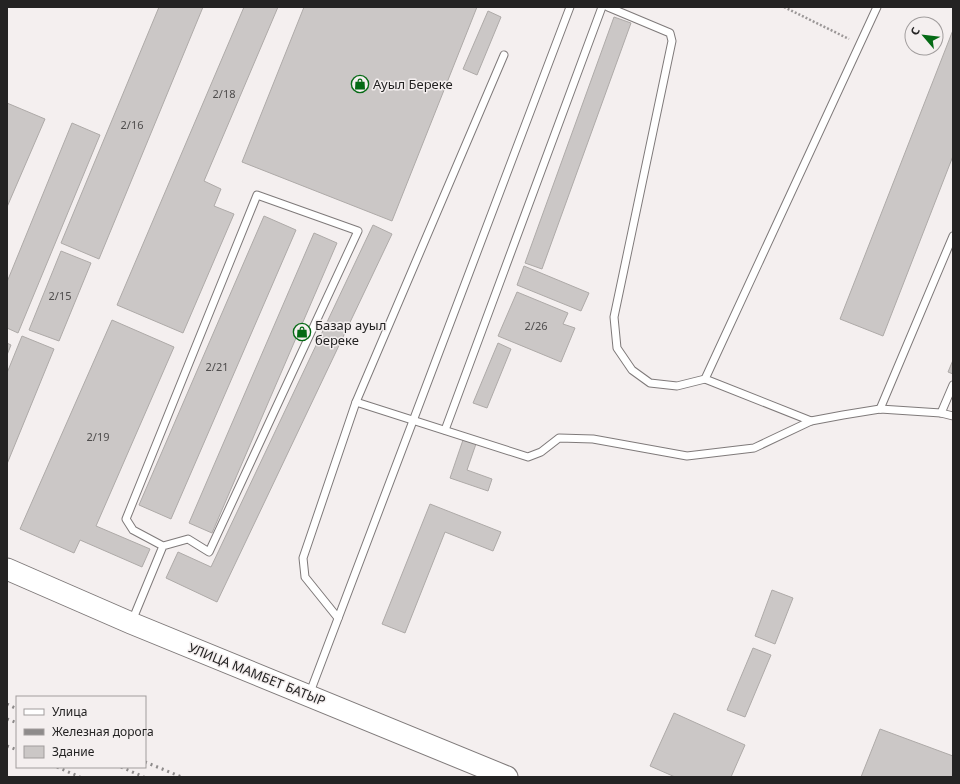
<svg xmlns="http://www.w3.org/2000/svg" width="960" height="784" font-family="'Noto Sans',sans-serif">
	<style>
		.building { fill: #cbc7c6; stroke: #aeaaa8 }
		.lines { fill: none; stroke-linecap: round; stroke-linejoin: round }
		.lane-casing { stroke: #7f7a7a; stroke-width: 9 }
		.secondary-casing { stroke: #7f7a7a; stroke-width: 23 }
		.path { stroke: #9b9797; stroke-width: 2.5; stroke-dasharray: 2 2; stroke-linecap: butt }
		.lane { stroke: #fff; stroke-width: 7 }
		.secondary { stroke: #fff; stroke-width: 21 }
		.rail { stroke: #8e8b8b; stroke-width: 3; stroke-dasharray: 2 4; stroke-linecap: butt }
		.labels { text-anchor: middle; stroke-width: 3; stroke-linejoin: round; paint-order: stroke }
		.number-label { font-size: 11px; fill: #4e4c4c }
		.poi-label { font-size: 13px; fill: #242323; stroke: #f4efef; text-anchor: start }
		.street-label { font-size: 13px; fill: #242323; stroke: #f4efef }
	</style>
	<rect width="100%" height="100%" fill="#f4efef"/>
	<g class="building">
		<path d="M159 7H203L99 259 61 243Z"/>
		<path d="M244 7H278L204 181 221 189 214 206 234 214 183 333 117 305Z"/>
		<path d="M304 7H477L392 221 242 162Z"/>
		<path d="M488 11 501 17 477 75 463 69Z"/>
		<path d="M614 17 631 23 542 269 525 263Z"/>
		<path d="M953 30V156L883 336 840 319Z"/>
		<path d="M7 103 45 119 7 207Z"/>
		<path d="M72 123 100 135 18 333 7 328V282Z"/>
		<path d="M264 216 296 230 171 519 139 505Z"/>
		<path d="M373 225 392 234 217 602 166 578 178 552 211 567Z"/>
		<path d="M314 233 337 243 212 533 189 523Z"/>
		<path d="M61 251 91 263 59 341 29 330Z"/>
		<path d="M524 266 589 293 581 311 517 285Z"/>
		<path d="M517 292 568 313 563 324 575 328 561 362 498 336Z"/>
		<path d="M112 320 174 347 96 526 150 549 142 567 80 540 74 553 20 529Z"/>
		<path d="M22 336 54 349 7 464V373Z"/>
		<path d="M7 343 11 345 7 355Z"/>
		<path d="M498 343 511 349 487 408 473 403Z"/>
		<path d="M953 360V374L948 372Z"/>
		<path d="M464 437 477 441 467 470 492 479 488 491 450 478Z"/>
		<path d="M430 504 501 532 493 551 445 532 405 633 382 624Z"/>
		<path d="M772 590 793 598 775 644 755 636Z"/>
		<path d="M753 648 771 655 745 717 727 710Z"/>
		<path d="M674 713 745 745 731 777H675L650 766Z"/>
		<path d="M880 729 953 756V777H861Z"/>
	</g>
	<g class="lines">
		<defs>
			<g id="lane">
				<path d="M608 7 670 33 672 41 614 317 617 348 632 370 650 383 677 386 705 379"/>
				<path d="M356 402 528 457 541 452 559 438 593 439 687 456 754 448 811 421 843 415 880 409 941 413 953 416"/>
				<path d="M880 409 953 236"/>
				<path d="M941 413 953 385"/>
				<path d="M811 421 705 379 877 7"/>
				<path d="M445 430 602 7"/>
				<path d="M338 618 305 577 303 558 356 402 504 55"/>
				<path d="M132 621 163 546 188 539 209 552 358 231 257 195 126 519 133 530 163 546"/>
				<path d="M309 695 570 7"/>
			</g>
			<path id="secondary" d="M7 569 131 623 507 777"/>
		</defs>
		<use href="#lane" class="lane-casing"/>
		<use href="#secondary" class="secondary-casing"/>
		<path class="path" d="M784 7 849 39"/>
		<use href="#lane" class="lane"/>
		<use href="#secondary" class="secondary"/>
		<g class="rail">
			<path d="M7 704 17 709"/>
			<path d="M7 719 17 723"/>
			<path d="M7 746 17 750"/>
			<path d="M145 762 182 777"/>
			<path d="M57 767 80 777"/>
			<path d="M121 767 144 777"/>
		</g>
	</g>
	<defs>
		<symbol id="shop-ring" viewBox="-11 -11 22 22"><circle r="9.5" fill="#f4efef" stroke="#056a15" stroke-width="1.5"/><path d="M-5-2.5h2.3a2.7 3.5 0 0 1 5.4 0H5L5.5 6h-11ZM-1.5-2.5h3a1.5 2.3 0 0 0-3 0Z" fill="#056a15"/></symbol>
	</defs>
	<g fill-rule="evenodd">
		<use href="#shop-ring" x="350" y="74" width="20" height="20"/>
		<use href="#shop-ring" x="292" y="322" width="20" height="20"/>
	</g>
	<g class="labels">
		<g class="number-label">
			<text x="224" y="98">2/18</text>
			<text x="132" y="129">2/16</text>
			<text x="60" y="300">2/15</text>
			<text x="536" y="330">2/26</text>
			<text x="217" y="371">2/21</text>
			<text x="98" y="441">2/19</text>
		</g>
		<g class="poi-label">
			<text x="373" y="89">Ауыл Береке</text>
			<text x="315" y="330">Базар ауыл<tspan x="315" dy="15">береке</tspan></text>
		</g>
		<g class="street-label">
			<text transform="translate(257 674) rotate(22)" y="5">УЛИЦА МАМБЕТ БАТЫР</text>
		</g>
	</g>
	<rect width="960" height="784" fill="none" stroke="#242323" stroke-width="16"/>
	<rect x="16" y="696" width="130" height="72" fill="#f4efef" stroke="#a19d9d"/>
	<rect x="24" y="709" width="20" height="6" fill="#ffffff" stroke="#a19d9d"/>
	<text x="52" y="716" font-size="12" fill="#242323">Улица</text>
	<rect x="24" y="729" width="20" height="6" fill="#8e8b8b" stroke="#a19d9d"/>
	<text x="52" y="736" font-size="12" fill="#242323">Железная дорога</text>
	<rect x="24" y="746" width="20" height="12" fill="#cbc7c6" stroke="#a19d9d"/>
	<text x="52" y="756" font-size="12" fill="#242323">Здание</text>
	<g transform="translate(924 36) rotate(298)"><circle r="19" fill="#f4efef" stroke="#a19d9d"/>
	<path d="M0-3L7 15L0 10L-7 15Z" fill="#056a15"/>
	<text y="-6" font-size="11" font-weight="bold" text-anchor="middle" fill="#242323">С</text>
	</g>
</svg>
